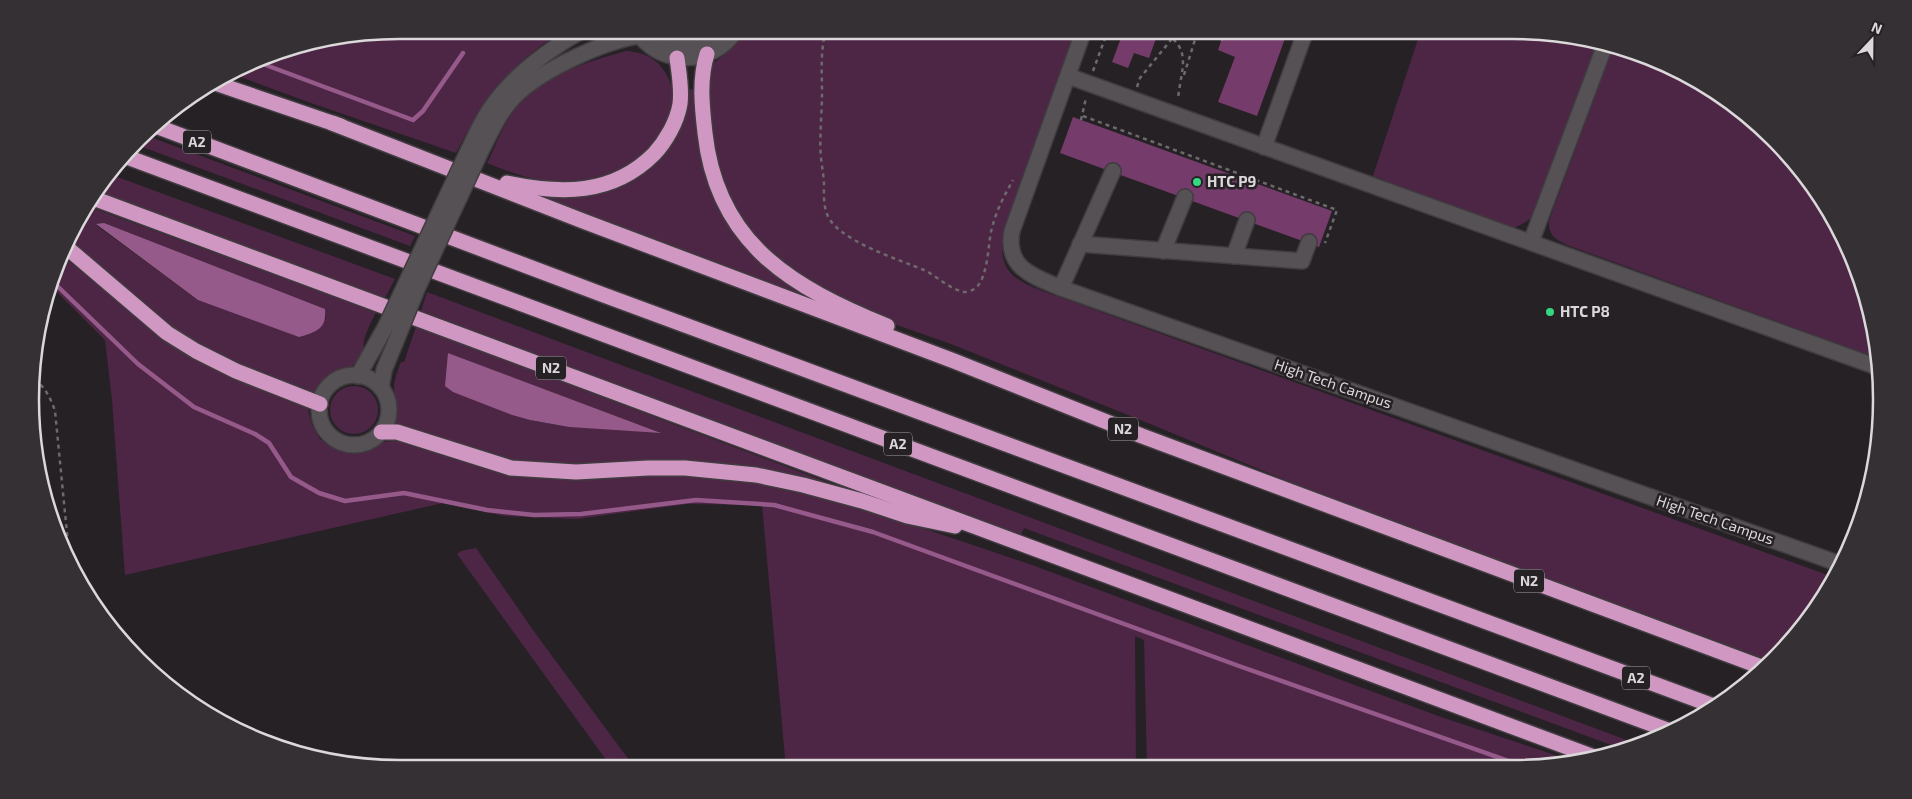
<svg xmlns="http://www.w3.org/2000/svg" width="1912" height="799" font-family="'Exo 2',sans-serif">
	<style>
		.green { fill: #4d2646; fill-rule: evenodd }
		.water { fill: #965a8a }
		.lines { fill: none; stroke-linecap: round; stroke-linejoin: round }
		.stream { stroke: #965a8a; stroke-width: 4.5 }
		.building { fill: #753c6b }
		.minor-casing { stroke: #403c3f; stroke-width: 18 }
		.highway-casing { stroke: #403c3f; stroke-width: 18 }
		.path { stroke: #6d696c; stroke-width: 2.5; stroke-dasharray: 4 4; stroke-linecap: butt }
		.minor { stroke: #565155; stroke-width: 15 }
		.highway { stroke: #d097c3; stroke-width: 15 }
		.minor-bridge-casing { stroke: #403c3f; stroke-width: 18; stroke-linecap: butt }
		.minor-bridge { stroke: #565155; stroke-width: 15 }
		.poi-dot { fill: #33d881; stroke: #262125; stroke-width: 2 }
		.labels { text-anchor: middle; stroke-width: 5; stroke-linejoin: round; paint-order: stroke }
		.shield { fill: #262125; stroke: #a5a1a4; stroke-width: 1 }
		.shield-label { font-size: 14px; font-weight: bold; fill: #dbd8da }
		.poi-label { font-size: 15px; font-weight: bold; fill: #dbd8da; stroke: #262125; text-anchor: start }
		.street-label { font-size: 15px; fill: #dbd8da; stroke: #262125 }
		.rim { fill: none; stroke: #dbd8da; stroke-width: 2.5 }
	</style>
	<rect width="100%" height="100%" fill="#262125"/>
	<g class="green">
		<path d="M399 30H567C515 56 482 103 456 153L311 103 230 73 280 50Z"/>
		<path d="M744 30H1077L1003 235C999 269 1010 278 1040 290L1833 577 1820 605 1770 661 1319 494 1148 423 951 344 877 318 796 277 759 246 730 207 716 173 709 120V70L715 62 724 55 740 39Z"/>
		<path d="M1421 30H1512L1596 44 1534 216 1524 223 1512 229 1373 176Z"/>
		<path d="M1613 47 1631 50 1697 79 1756 122 1805 174 1844 236 1869 304 1878 358 1567 245C1554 238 1549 236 1549 221Z"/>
		<path d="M626 51C641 52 653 56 662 68 699 115 634 177 588 183 554 187 519 176 487 163 495 148 501 129 511 115 537 78 584 62 626 51Z"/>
		<path d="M689 89 696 90C697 110 697 131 701 151 710 208 742 255 790 286 803 295 818 300 831 307L497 186C529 188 561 194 593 194 603 194 613 189 622 185 666 164 679 134 689 89Z"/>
		<path d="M145 135 415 236 410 246 137 145Z"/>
		<path d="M112 175 395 279 385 298 98 192Z"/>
		<path d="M87 206 376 312C372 321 366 331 364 341 363 347 364 354 360 359 347 374 326 372 315 394L239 365 199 347 171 329 67 242 79 215ZM104 223 325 309 326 319 198 300 96 225Z"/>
		<path d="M61 255 163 338 307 406 312 425 320 439 336 450 353 454 369 451 384 442 399 440 453 459 508 473H687L801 490 860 507 1032 565 1441 717 1576 762 1561 766 1147 767 1144 640 1135 636 1136 767 786 768 762 505 687 504 577 519 504 516 443 503 125 575 112 400 105 340 49 284Z"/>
		<path d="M427 292 581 350 1640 745 1622 749 1024 528 1021 535 421 311Z"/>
		<path d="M416 327 883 503 805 479 511 462 457 447 394 424C398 409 394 399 394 385 395 377 398 370 401 362H404ZM448 353 659 432 569 427 530 420 512 415 453 391Z"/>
		<circle cx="354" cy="410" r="24"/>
		<path d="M476 548 538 637 635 768H612L457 554 461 551Z"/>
	</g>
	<g class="water">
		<path d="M104 223 325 309C327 329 316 332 299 337L198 300 96 224Z"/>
		<path d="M448 353 661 433 569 427 530 420 512 415 453 392 445 386Z"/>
	</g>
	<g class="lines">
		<g class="stream">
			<path d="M255 61 413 120 423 111 463 53"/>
			<path d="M50 279 138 364 194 407 255 434 269 443 291 477 319 493 345 501 404 493 487 510 534 515 581 514 696 500 774 505 873 532 1239 666 1523 766"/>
		</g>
	</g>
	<g class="building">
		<path d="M1124 30H1159L1149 58 1134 53 1128 68 1112 62Z"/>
		<path d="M1225 30H1288L1257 116 1218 102 1235 57 1218 50Z"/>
		<path d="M1073 117 1332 211 1319 247 1060 153Z"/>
	</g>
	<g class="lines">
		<defs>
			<g id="minor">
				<path d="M636 30C658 67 713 67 736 30"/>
				<path d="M1084 30 1012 231C1005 268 1033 276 1061 288L1840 564"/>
				<path d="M1068 76 1880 368"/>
				<path d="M1264 147 1306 30"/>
				<path d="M469 149C475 137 480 125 487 114 510 77 546 51 583 30"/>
				<path d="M480 153C490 134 498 114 513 98 540 70 610 37 649 35 657 34 663 39 670 42 689 48 705 44 719 30"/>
				<path d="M1531 242 1605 45"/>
				<path d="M1080 244 1302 261 1309 242"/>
				<path d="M1163 251 1185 197"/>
				<path d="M1234 256 1247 220"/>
				<path d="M1061 288 1113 171"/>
				<circle cx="354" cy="410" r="35"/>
				<path d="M358 376 386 326"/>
				<path d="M381 388 384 370 400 331"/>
			</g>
			<g id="highway">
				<path d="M707 54C699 79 702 107 705 133 717 244 792 287 887 326"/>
				<path d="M212 82 341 126"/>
				<path d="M332 123 583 221 954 361 1142 436 1764 668"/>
				<path d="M153 125 601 294 1711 705"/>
				<path d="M127 157 1670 731"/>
				<path d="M507 183C560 194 612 196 654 154 666 141 677 122 680 104 682 89 679 73 677 58"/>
				<path d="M93 198 1594 757"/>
				<path d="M65 246 167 333 196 351 236 371 320 404"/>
				<path d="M381 432H397L511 468 576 472 648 468H685L756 475 803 485 862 501 907 516 955 526"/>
			</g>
		</defs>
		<use href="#minor" class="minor-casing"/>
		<use href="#highway" class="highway-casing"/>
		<g class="path">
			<path d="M826 30C820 51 822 72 822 94 822 115 819 137 821 158 822 166 823 173 824 181 824 192 823 204 827 214 836 240 900 260 924 270 937 276 949 289 964 292 968 292 974 290 977 287 988 274 988 247 991 232 995 213 1004 196 1013 180"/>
			<path d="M1160 30C1194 48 1181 68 1178 99"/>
			<path d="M1198 31 1223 40"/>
			<path d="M1093 71 1108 30"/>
			<path d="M1184 75 1198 30"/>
			<path d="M1137 87 1140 78 1179 30"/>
			<path d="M1083 116 1337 210 1325 243"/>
			<path d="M1081 120 1086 98"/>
			<path d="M34 380C45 386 51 399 55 411L70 564"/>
		</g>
		<use href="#minor" class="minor"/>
		<use href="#highway" class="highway"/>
		<defs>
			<g id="minor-bridge">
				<path d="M386 326 469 149"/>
				<path d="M400 331 417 289 480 153"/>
			</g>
		</defs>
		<use href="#minor-bridge" class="minor-bridge-casing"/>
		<use href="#minor-bridge" class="minor-bridge"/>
	</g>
	<g class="poi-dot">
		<circle cx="1197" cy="182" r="5"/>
		<circle cx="1550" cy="312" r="5"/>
	</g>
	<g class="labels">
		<g class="shield">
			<rect x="183" y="130.5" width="28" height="23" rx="4"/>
			<rect x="536" y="356.5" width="30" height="23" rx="4"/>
			<rect x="1108" y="417.5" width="30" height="23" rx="4"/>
			<rect x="884" y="432.5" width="28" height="23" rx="4"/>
			<rect x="1514" y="569.5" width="30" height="23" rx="4"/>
			<rect x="1622" y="666.5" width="28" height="23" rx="4"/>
		</g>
		<g class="shield-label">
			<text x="197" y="147">A2</text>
			<text x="551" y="373">N2</text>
			<text x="1123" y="434">N2</text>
			<text x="898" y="449">A2</text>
			<text x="1529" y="586">N2</text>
			<text x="1636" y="683">A2</text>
		</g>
		<g class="poi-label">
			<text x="1207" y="187">HTC P9</text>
			<text x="1560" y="317">HTC P8</text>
		</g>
		<g class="street-label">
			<text transform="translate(1333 384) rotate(19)" y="5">High Tech Campus</text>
			<text transform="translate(1715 520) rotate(19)" y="5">High Tech Campus</text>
		</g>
	</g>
	<path d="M0 0H1912V799H0ZM399 39H1513A360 360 0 0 1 1873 399V400A360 360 0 0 1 1513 760H399A360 360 0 0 1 39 400V399A360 360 0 0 1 399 39Z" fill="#343033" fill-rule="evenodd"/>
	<path class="rim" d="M399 39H1513A360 360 0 0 1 1873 399V400A360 360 0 0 1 1513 760H399A360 360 0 0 1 39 400V399A360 360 0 0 1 399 39Z"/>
	<g transform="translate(1872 40) rotate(22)" stroke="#262125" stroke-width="4" paint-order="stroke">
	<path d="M0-4L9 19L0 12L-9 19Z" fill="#dbd8da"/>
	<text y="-8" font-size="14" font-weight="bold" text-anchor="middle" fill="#dbd8da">N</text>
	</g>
</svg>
